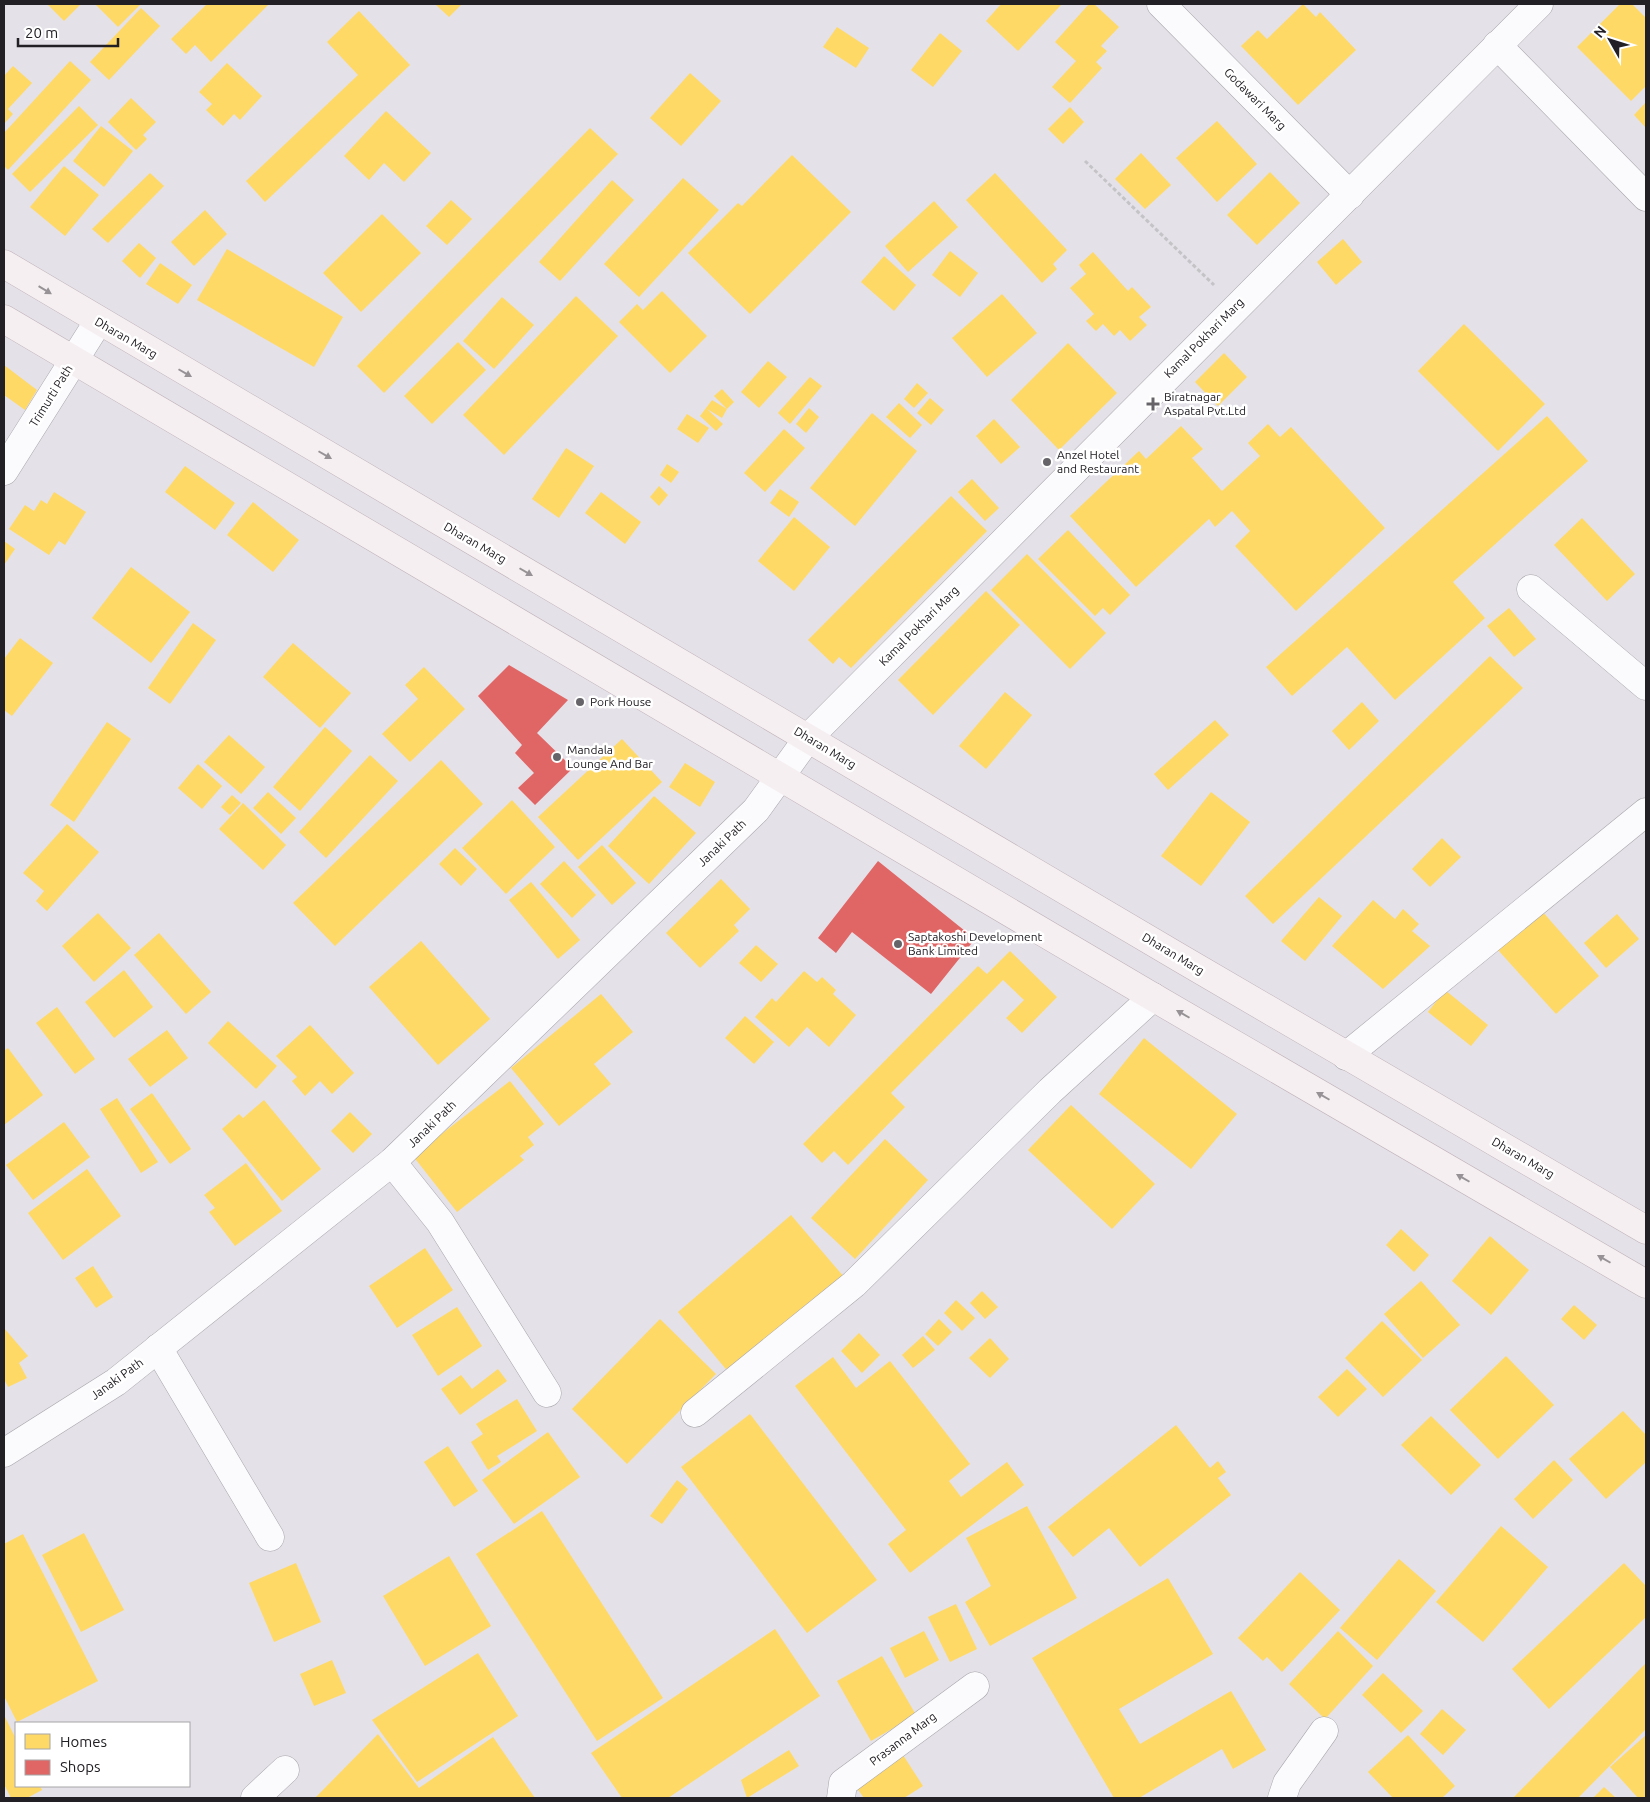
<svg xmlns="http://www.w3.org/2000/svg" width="1650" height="1802" font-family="Ubuntu,sans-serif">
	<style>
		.homes { fill: #ffd966 }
		.shops { fill: #e06666 }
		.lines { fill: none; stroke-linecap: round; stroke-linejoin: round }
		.minor-casing { stroke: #a8a6ab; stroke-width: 29 }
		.major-casing { stroke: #bfb2b8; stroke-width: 29 }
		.path { stroke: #c4c3c6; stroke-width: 3; stroke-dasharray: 4 2.5; stroke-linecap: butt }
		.minor { stroke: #fbfafc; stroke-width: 28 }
		.major { stroke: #f5eff1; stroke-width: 28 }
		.oneway { fill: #969295 }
		.poi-dot { fill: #676469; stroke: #fff; stroke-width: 2 }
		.labels { text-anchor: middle; stroke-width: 5; stroke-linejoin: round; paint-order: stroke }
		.street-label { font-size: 12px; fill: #232025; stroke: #fff }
		.poi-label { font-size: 12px; fill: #232025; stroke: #fff; text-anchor: start }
	</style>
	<rect width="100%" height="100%" fill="#e5e1e8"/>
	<g class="homes">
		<path d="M47 4H81L64 21Z"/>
		<path d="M95 4H141L118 27Z"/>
		<path d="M207 4H269L211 62 195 45 186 54 171 39Z"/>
		<path d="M435 4H462L449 17Z"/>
		<path d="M1001 4H1059L1061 5 1018 51 986 21Z"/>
		<path d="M1089 4H1094L1119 27 1101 46 1107 51 1096 62 1102 68 1070 103 1052 87 1076 61 1055 42Z"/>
		<path d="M1303 4 1316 17 1320 12 1356 50 1298 105 1241 46 1258 30 1267 39Z"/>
		<path d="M1620 4H1632L1646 18V86L1631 101 1577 47Z"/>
		<path d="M141 8 160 26 109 80 90 62Z"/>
		<path d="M359 11 410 65 265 202 246 181 358 75 327 42Z"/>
		<path d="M837 27 869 48 856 68 823 47Z"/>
		<path d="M940 33 962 51 933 87 911 70Z"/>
		<path d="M70 61 91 80 8 170 4 166V133Z"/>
		<path d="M227 63 262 96 240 120 234 114 223 126 206 110 212 104 199 92Z"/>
		<path d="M13 66 32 83 8 109 13 114 4 124V76Z"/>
		<path d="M690 73 721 101 681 146 650 118Z"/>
		<path d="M131 98 156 122 143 135 147 139 136 150 108 122Z"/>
		<path d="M1646 102V128L1634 115Z"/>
		<path d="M79 106 98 125 30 192 12 174Z"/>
		<path d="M1070 107 1084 122 1063 144 1048 129Z"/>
		<path d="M386 111 431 153 404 182 384 163 369 180 344 156Z"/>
		<path d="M1217 121 1257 164 1217 202 1176 158Z"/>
		<path d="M101 126 133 151 104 187 73 161Z"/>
		<path d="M590 128 618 154 384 393 357 366Z"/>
		<path d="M1141 153 1171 185 1145 209 1115 179Z"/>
		<path d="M792 155 851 212 750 314 688 253 738 203 742 206Z"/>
		<path d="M64 166 99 195 65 236 30 207Z"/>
		<path d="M1270 172 1300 203 1257 245 1227 215Z"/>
		<path d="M150 173 164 186 108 243 92 229Z"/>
		<path d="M995 173 1067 250 1053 264 1057 269 1042 283 966 200Z"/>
		<path d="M683 178 719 210 639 297 604 264Z"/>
		<path d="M612 180 634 200 560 281 539 262Z"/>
		<path d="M451 200 472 219 447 245 426 226Z"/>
		<path d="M934 201 958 227 908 272 885 246Z"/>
		<path d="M205 210 227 234 194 266 171 242Z"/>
		<path d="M382 214 421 253 361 312 323 273Z"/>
		<path d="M1343 239 1362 262 1336 285 1317 262Z"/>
		<path d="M139 243 156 258 140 278 122 261Z"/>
		<path d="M227 249 343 317 314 367 197 300Z"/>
		<path d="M950 251 978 273 960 297 932 275Z"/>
		<path d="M1093 252 1128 291 1132 287 1151 307 1139 317 1147 325 1130 341 1120 330 1114 336 1103 324 1096 331 1086 321 1094 314 1070 288 1086 274 1079 265Z"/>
		<path d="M884 256 916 285 894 311 861 282Z"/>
		<path d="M160 263 192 285 178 304 146 284Z"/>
		<path d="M662 291 707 336 670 373 619 322 637 304 643 310Z"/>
		<path d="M1002 294 1037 333 987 377 952 338Z"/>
		<path d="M576 296 618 336 504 455 463 415Z"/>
		<path d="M502 297 534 325 494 369 463 341Z"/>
		<path d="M1464 324 1545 404 1498 451 1418 371Z"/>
		<path d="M458 342 486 370 432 424 404 396Z"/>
		<path d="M1068 343 1117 393 1059 450 1011 400Z"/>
		<path d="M1224 353 1247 377 1218 406 1195 382Z"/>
		<path d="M768 361 787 377 759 408 741 392Z"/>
		<path d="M4 365 37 390 25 410 4 395Z"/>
		<path d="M810 377 822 386 790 424 778 413Z"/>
		<path d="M917 383 928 393 914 408 904 399Z"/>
		<path d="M722 389 734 402 727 409 714 396Z"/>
		<path d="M930 398 944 410 931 425 917 413Z"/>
		<path d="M712 400 727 409 722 418 707 409 723 424 716 431 700 416Z"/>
		<path d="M899 403 922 425 910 438 886 417Z"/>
		<path d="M809 408 819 417 806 433 796 424Z"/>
		<path d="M872 413 917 451 855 526 810 488Z"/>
		<path d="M687 414 709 428 698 443 677 429Z"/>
		<path d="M1547 416 1588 461 1453 582 1485 618 1395 700 1347 647 1292 696 1266 667Z"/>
		<path d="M994 419 1020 447 1001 464 976 436Z"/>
		<path d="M1268 424 1280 437 1291 427 1385 528 1296 611 1235 546 1250 531 1232 511 1215 527 1209 519 1136 587 1070 516 1139 451 1146 459 1181 426 1203 449 1192 458 1222 491 1260 456 1248 443Z"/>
		<path d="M784 429 805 448 765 492 744 473Z"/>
		<path d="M566 448 594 466 559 518 532 499Z"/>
		<path d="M667 464 679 472 671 483 660 475Z"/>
		<path d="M185 466 235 503 215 530 165 492Z"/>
		<path d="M972 479 999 508 985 521 958 492Z"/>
		<path d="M659 486 668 495 659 506 650 497Z"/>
		<path d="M780 489 799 502 789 517 770 503Z"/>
		<path d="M54 492 86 512 65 545 59 541 49 555 9 529 25 505 34 511 41 500 47 504Z"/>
		<path d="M601 492 641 522 625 544 585 513Z"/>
		<path d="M951 496 987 531 851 668 839 657 833 664 808 640Z"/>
		<path d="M253 502 299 540 273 572 227 535Z"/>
		<path d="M794 517 830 547 794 591 758 561Z"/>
		<path d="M1582 518 1635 574 1607 601 1554 545Z"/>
		<path d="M1068 530 1130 595 1110 615 1103 608 1095 616 1038 559Z"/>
		<path d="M4 541 15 549 4 565Z"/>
		<path d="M1027 554 1106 633 1070 669 991 590Z"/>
		<path d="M131 567 190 612 151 663 92 618Z"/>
		<path d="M986 591 1020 625 933 715 898 680Z"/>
		<path d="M1509 608 1536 639 1514 657 1487 626Z"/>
		<path d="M193 623 216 640 170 704 148 688Z"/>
		<path d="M20 638 53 663 12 716 4 710V659Z"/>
		<path d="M293 643 351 693 320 728 263 677Z"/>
		<path d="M1490 656 1523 688 1273 924 1245 896Z"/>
		<path d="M424 667 465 709 410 762 382 734 418 699 405 685Z"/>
		<path d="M1005 692 1032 715 986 769 959 746Z"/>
		<path d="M1362 702 1379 721 1349 750 1332 731Z"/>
		<path d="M1215 720 1229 735 1168 790 1154 774Z"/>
		<path d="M107 722 131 739 74 822 50 805Z"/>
		<path d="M325 727 352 751 300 811 273 787Z"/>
		<path d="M229 735 265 767 241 794 204 762Z"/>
		<path d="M622 739 662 782 578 860 538 817Z"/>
		<path d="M370 755 398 781 326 858 299 832Z"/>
		<path d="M441 760 483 804 335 946 293 903Z"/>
		<path d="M685 763 715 782 700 807 669 787Z"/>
		<path d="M198 764 222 786 202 809 178 788Z"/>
		<path d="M268 792 296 818 281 834 253 808Z"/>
		<path d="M1211 792 1250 822 1201 886 1161 856Z"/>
		<path d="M232 795 241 803 230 815 221 807Z"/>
		<path d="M654 796 696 833 649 884 608 846Z"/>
		<path d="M512 800 555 847 506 894 462 848Z"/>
		<path d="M243 803 286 845 263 870 219 829Z"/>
		<path d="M67 824 99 852 47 911 36 901 44 891 23 873Z"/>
		<path d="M1442 838 1461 857 1430 887 1412 869Z"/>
		<path d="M602 845 636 883 612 905 578 867Z"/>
		<path d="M455 848 477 869 461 886 439 864Z"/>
		<path d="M564 861 596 895 572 918 540 884Z"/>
		<path d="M721 879 750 909 734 925 739 931 700 968 666 933Z"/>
		<path d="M531 882 580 940 558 959 509 900Z"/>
		<path d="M1319 897 1342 916 1305 961 1281 941Z"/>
		<path d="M1373 900 1395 919 1403 909 1419 924 1412 931 1430 946 1383 989 1332 946Z"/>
		<path d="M1542 911 1599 976 1556 1014 1498 950Z"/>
		<path d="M98 913 131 948 94 982 62 946Z"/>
		<path d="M1617 914 1639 939 1606 968 1584 943Z"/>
		<path d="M159 933 211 992 186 1014 134 955Z"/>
		<path d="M421 941 490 1019 438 1065 369 987Z"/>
		<path d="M756 945 778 964 761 982 739 963Z"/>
		<path d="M1010 951 1057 997 1022 1033 1006 1018 1024 1000 1003 980 891 1093 905 1107 848 1165 834 1151 822 1163 803 1144 978 966 987 974Z"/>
		<path d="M124 970 153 1007 114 1038 85 1002Z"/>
		<path d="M804 971 817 982 822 977 836 990 833 994 856 1015 829 1047 807 1027 789 1047 755 1017 772 998 776 1002Z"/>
		<path d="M1445 990 1488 1025 1471 1046 1428 1012Z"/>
		<path d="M601 994 633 1032 594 1064 611 1084 559 1126 511 1068Z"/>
		<path d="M57 1007 95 1059 75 1074 36 1023Z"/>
		<path d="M745 1016 774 1042 754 1064 725 1038Z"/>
		<path d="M228 1021 277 1066 256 1089 208 1043Z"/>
		<path d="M310 1025 354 1073 332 1094 320 1081 305 1096 292 1081 297 1077 276 1056Z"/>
		<path d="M167 1030 188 1058 150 1087 128 1059Z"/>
		<path d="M1144 1038 1237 1114 1191 1169 1099 1094Z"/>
		<path d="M8 1048 43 1095 4 1125V1051Z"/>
		<path d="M510 1081 544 1124 528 1137 534 1145 520 1156 524 1160 457 1212 413 1156Z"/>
		<path d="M152 1093 191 1149 170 1164 130 1109Z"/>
		<path d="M117 1098 158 1162 141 1173 100 1109Z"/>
		<path d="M264 1100 321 1169 282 1201 222 1129 239 1114 243 1118Z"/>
		<path d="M1071 1105 1155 1184 1112 1229 1028 1150Z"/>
		<path d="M350 1112 372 1134 353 1153 331 1131Z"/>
		<path d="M64 1122 90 1157 33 1200 6 1165Z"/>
		<path d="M885 1139 928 1180 855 1259 811 1218Z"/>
		<path d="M246 1163 282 1211 235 1246 209 1212 215 1208 204 1195Z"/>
		<path d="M87 1169 121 1216 63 1260 28 1213Z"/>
		<path d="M791 1215 844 1277 730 1374 678 1312Z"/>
		<path d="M1401 1229 1429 1255 1414 1272 1386 1245Z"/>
		<path d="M1490 1236 1529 1270 1491 1315 1452 1281Z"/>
		<path d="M425 1248 453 1290 397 1328 369 1286Z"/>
		<path d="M93 1266 113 1297 96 1308 75 1278Z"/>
		<path d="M1421 1281 1460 1325 1423 1358 1384 1314Z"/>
		<path d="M982 1291 998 1307 985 1319 970 1303Z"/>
		<path d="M956 1300 975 1318 962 1331 944 1313Z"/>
		<path d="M1574 1305 1597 1325 1584 1340 1561 1319Z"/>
		<path d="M457 1307 482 1346 438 1376 412 1335Z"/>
		<path d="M660 1319 716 1374 627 1464 572 1409Z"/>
		<path d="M939 1319 952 1332 938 1346 925 1334Z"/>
		<path d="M1382 1321 1422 1360 1383 1397 1345 1358Z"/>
		<path d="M4 1328 28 1356 19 1363 27 1378 8 1387 4 1379Z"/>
		<path d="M859 1333 880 1355 862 1373 841 1351Z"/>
		<path d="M923 1336 935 1350 913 1368 902 1355Z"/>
		<path d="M990 1338 1009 1359 990 1378 969 1358Z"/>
		<path d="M1506 1356 1554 1405 1498 1459 1450 1410Z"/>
		<path d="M833 1357 856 1388 890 1361 970 1464 949 1481 961 1497 1007 1462 1024 1485 910 1573 888 1544 906 1530 795 1386Z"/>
		<path d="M498 1369 507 1381 460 1415 441 1389 461 1375 472 1389Z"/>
		<path d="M1347 1369 1367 1389 1338 1417 1318 1397Z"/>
		<path d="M517 1399 537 1431 497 1456 501 1462 488 1470 471 1442 483 1434 476 1424Z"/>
		<path d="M1623 1411 1646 1435V1462L1606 1499 1569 1459Z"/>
		<path d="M750 1414 877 1580 807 1633 681 1467Z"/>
		<path d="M1431 1416 1481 1465 1451 1495 1401 1445Z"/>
		<path d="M1176 1425 1210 1468 1218 1461 1226 1472 1218 1478 1231 1495 1140 1567 1109 1528 1073 1557 1048 1527Z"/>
		<path d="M548 1432 580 1477 514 1524 482 1480Z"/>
		<path d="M448 1446 478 1491 454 1507 424 1462Z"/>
		<path d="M1554 1460 1573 1480 1533 1519 1514 1499Z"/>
		<path d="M677 1480 688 1489 662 1524 650 1516Z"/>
		<path d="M1027 1506 1077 1598 990 1646 965 1602 991 1586 966 1538Z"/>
		<path d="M542 1511 663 1698 597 1741 476 1554Z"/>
		<path d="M1501 1526 1548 1567 1483 1642 1436 1602Z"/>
		<path d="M84 1533 124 1610 81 1632 42 1555Z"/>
		<path d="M23 1534 98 1681 17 1722 4 1696V1544Z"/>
		<path d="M449 1556 491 1626 425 1666 383 1596Z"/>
		<path d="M1399 1559 1436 1591 1377 1660 1340 1628Z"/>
		<path d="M296 1563 321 1622 274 1642 249 1583Z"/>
		<path d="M1624 1563 1646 1586V1617L1549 1709 1512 1669Z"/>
		<path d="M1300 1572 1340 1610 1282 1672 1267 1657 1263 1661 1238 1638Z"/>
		<path d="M1168 1578 1213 1654 1119 1709 1140 1744 1231 1691 1266 1750 1233 1769 1222 1749 1139 1798H1114L1032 1658Z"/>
		<path d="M956 1604 977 1649 950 1662 928 1617Z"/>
		<path d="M775 1629 820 1696 668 1798H622L591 1753Z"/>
		<path d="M924 1631 939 1660 905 1678 890 1648Z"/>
		<path d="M1338 1631 1373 1666 1325 1719 1289 1684Z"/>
		<path d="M478 1653 518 1716 417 1782 372 1720Z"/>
		<path d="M882 1656 916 1715 871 1741 837 1681Z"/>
		<path d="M332 1660 346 1693 314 1706 300 1674Z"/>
		<path d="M1646 1663V1729L1578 1798H1513Z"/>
		<path d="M1383 1673 1423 1711 1401 1733 1362 1695Z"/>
		<path d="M1442 1709 1466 1730 1443 1755 1420 1734Z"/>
		<path d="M4 1715 16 1739V1786H40L42 1790 27 1798H11L4 1784Z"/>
		<path d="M378 1734 419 1788 493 1737 535 1798H315Z"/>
		<path d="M1408 1735 1455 1786 1442 1798H1393L1368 1772Z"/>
		<path d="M1646 1735V1798H1638L1610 1767Z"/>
		<path d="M789 1750 799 1766 747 1798 741 1780Z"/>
		<path d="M903 1755 923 1786 904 1798H864L856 1787Z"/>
		<path d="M1604 1787 1616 1798H1593Z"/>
	</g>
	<g class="shops">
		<path d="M509 665 568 700 537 733 573 768 535 805 518 788 534 773 515 753 522 745 478 696Z"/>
		<path d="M878 861 975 939 931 994 852 932 836 953 818 938Z"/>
	</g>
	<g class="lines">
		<defs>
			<g id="minor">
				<path d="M1161 4 1350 195"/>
				<path d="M1497 45 1646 197"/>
				<path d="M4 471 98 322"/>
				<path d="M1531 589 1646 686"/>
				<path d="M1346 1056 1646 812"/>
				<path d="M392 1162 440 1222 547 1393"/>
				<path d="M158 1348 270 1537"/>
				<path d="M695 1413 854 1284 1050 1091 1153 997"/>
				<path d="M4 1453 116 1382 392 1162 756 810 808 738 1539 4"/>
				<path d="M255 1798 285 1770"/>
				<path d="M841 1798 843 1783 975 1686"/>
				<path d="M1282 1798 1287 1783 1324 1731"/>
			</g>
			<g id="major">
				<path d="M4 264 1180 958 1646 1230"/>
				<path d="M4 319 1153 997 1646 1284"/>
			</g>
		</defs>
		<use href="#minor" class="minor-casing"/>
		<use href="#major" class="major-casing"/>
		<path class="path" d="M1085 161 1214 285"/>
		<use href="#minor" class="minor"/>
		<use href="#major" class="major"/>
	</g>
	<defs><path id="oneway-solid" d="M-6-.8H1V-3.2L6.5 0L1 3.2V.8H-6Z" transform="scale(1.25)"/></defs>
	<g class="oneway">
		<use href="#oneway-solid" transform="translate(45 290) rotate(31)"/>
		<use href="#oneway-solid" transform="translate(185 373) rotate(30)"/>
		<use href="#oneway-solid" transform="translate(325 455) rotate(30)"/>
		<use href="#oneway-solid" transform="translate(526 572) rotate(30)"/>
		<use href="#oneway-solid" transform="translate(1183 1014) rotate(-150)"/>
		<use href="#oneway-solid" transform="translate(1323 1096) rotate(-150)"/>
		<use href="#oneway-solid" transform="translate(1463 1178) rotate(-150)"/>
		<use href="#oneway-solid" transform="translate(1604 1259) rotate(-150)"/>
	</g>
	<g class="poi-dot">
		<path d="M1150.5 396.5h5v5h5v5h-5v5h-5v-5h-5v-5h5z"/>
		<circle cx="1047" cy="462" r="5"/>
		<circle cx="580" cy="702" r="5"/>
		<circle cx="557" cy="757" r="5"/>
		<circle cx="898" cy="944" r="5"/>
	</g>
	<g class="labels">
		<g class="street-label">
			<text transform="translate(1255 99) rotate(45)" y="4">Godawari Marg</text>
			<text transform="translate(126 338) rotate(30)" y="4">Dharan Marg</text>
			<text transform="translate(1204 338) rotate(-45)" y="4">Kamal Pokhari Marg</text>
			<text transform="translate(51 396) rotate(-58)" y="4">Trimurti Path</text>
			<text transform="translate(475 543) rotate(30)" y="4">Dharan Marg</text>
			<text transform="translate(919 626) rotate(-45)" y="4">Kamal Pokhari Marg</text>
			<text transform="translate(825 748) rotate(31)" y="4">Dharan Marg</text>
			<text transform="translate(722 843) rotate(-44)" y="4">Janaki Path</text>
			<text transform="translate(1173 954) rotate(31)" y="4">Dharan Marg</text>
			<text transform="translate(432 1124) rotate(-44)" y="4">Janaki Path</text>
			<text transform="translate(1523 1158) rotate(30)" y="4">Dharan Marg</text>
			<text transform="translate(117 1379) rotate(-36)" y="4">Janaki Path</text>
			<text transform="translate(903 1739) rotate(-37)" y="4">Prasanna Marg</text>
		</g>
		<g class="poi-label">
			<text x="1164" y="401">Biratnagar<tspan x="1164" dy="14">Aspatal Pvt.Ltd</tspan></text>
			<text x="1057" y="459">Anzel Hotel<tspan x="1057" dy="14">and Restaurant</tspan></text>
			<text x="590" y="706">Pork House</text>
			<text x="567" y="754">Mandala<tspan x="567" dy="14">Lounge And Bar</tspan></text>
			<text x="908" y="941">Saptakoshi Development<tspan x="908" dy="14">Bank Limited</tspan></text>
		</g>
	</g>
	<rect width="1650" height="1802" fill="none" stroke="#232025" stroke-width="10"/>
	<rect x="15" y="1722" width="175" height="65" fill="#ffffff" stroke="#a7a6a8"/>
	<rect x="25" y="1734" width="25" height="15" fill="#ffd966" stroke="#a7a6a8"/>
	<text x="60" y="1747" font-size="15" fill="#232025">Homes</text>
	<rect x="25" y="1760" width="25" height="15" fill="#e06666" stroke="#a7a6a8"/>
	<text x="60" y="1772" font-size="15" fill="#232025">Shops</text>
	<g transform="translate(1610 40) rotate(309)" stroke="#ffffff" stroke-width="4" paint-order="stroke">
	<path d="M0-4L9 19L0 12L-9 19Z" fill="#232025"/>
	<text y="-8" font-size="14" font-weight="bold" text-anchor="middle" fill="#232025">N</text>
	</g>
	<path d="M18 38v8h100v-8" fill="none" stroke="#232025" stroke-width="2.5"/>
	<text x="25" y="38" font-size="15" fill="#232025" stroke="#ffffff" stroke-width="4" paint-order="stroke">20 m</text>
</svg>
